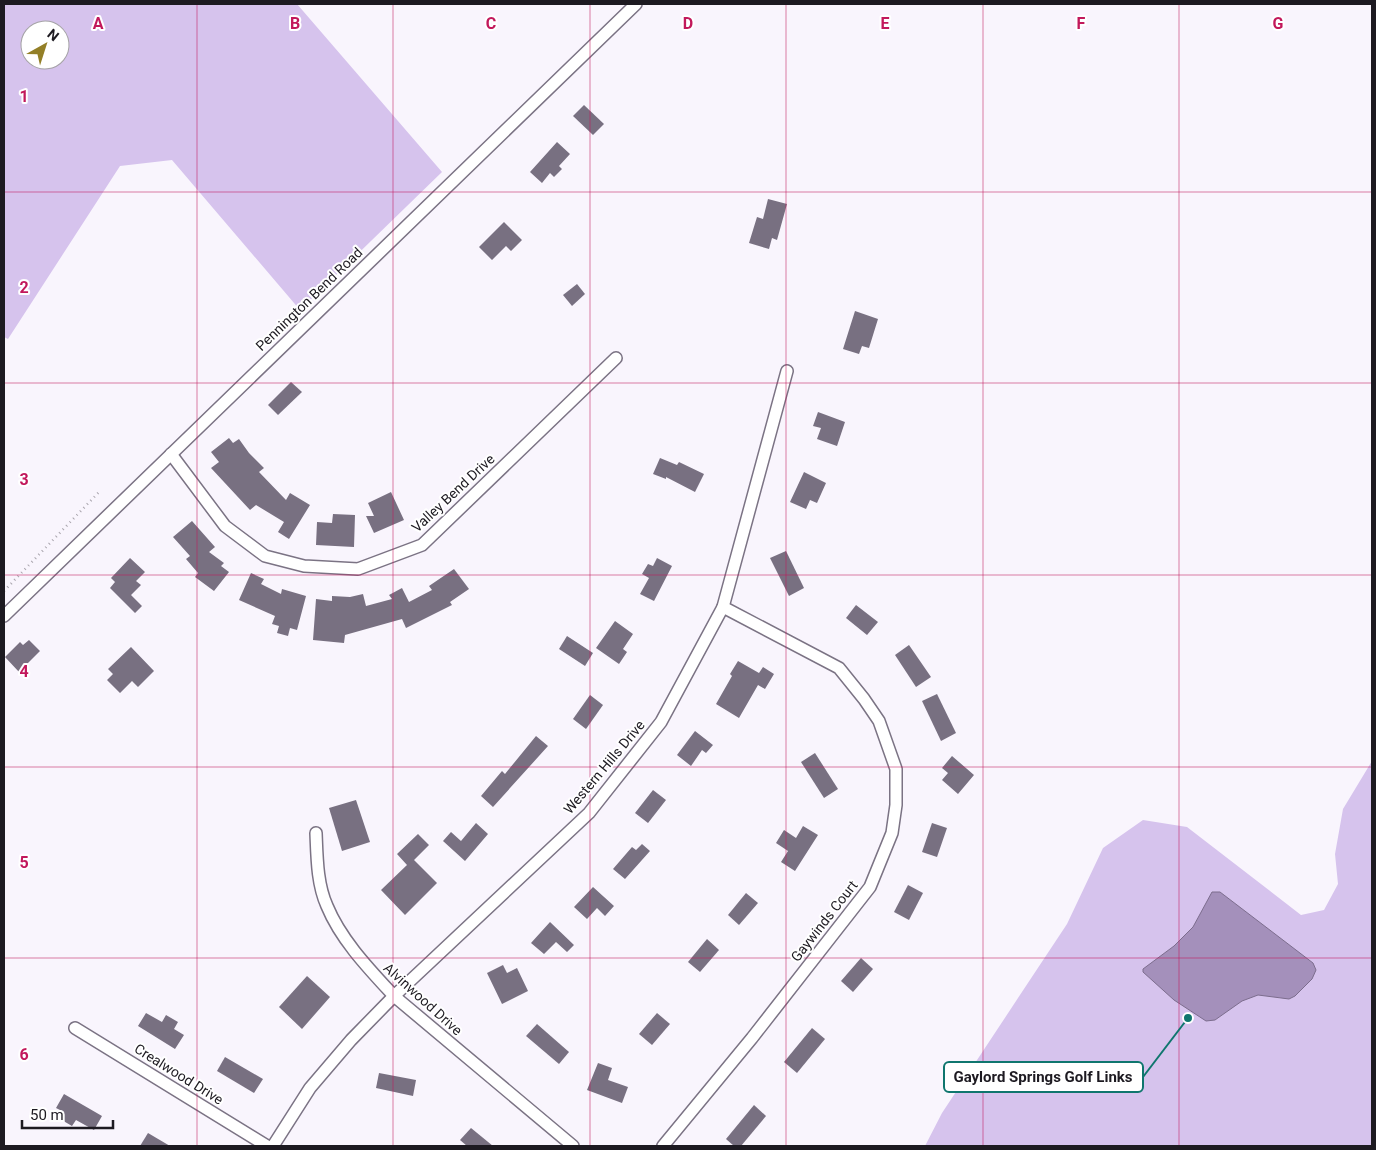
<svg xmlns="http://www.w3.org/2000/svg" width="1376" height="1150" font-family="Roboto,sans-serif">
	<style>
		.green { fill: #d6c3ed; fill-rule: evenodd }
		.water { fill: #a490bb; stroke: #7c6d8d }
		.building { fill: #787081 }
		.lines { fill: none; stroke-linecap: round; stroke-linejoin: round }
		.minor-casing { stroke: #7b7384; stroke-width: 14 }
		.path { stroke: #a9a5ad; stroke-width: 2.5; stroke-dasharray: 1 4; stroke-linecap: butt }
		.minor { stroke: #fff; stroke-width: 11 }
		.grid { fill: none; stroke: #c2185b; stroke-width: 1; stroke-opacity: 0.55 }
		.labels { text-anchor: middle; stroke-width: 4; stroke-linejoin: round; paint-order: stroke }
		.street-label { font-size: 14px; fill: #1d1a21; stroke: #fff }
		.grid-label { font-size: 16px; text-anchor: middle; font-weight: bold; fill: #c2185b; stroke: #fff; stroke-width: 4; stroke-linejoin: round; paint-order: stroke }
		.leader { fill: none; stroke: #0f766e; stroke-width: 2 }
		.callout-dot { fill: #0f766e; stroke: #fff; stroke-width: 2 }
		.callout { fill: #fff; stroke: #0f766e; stroke-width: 2 }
		.callout-label { font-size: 15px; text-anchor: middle; font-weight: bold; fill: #1d1a21 }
	</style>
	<rect width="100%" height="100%" fill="#f9f5fd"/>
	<g class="green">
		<path d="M4 4H297L442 172 300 310 172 160 120 166 8 339 4 337ZM30 30H60V60H30Z"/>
		<path d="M1372 761V1146H925L942 1113 1067 924 1103 848 1143 820 1187 827 1301 915 1324 910 1338 884 1335 854 1343 809Z"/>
	</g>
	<path class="water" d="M1212 892H1220L1313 963 1316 970 1312 979 1295 996 1289 999 1258 995 1242 1001 1215 1020 1206 1021 1174 1000 1143 972V969L1174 946 1193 927Z"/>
	<g class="building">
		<path d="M584 105 604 124 593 135 573 116Z"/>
		<path d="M557 142 570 154 559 166 562 169 554 177 550 173 542 183 530 172Z"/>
		<path d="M768 199 787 204 777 240 772 238 769 249 749 243 757 217 763 219Z"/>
		<path d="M504 222 522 240 511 251 506 246 492 260 479 247Z"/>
		<path d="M577 284 585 294 572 306 563 295Z"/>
		<path d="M855 311 878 319 869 348 862 346 859 354 843 349Z"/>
		<path d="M291 382 302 392 278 415 268 405Z"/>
		<path d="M818 412 845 422 837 446 817 439 821 428 813 426Z"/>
		<path d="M229 438 233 443 239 439 249 453 264 468 259 472 286 500 290 493 310 505 289 539 278 532 284 522 256 505 250 510 211 468 219 462 211 452Z"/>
		<path d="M660 458 677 465 679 462 704 474 695 492 666 477V479L653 474Z"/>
		<path d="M804 472 826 483 817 503 810 500 806 509 790 502Z"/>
		<path d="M391 492 404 520 374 533 366 516H374L368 503Z"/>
		<path d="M333 514 355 515 354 547 316 545 317 522 332 523Z"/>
		<path d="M192 521 215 547 209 552 224 563 221 566 229 572 214 591 195 577 198 573 186 559 190 556 173 537Z"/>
		<path d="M786 551 804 588 789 596 770 558Z"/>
		<path d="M130 558 145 572 136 581 141 585 131 595 142 606 135 613 110 588 115 582 111 578Z"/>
		<path d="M657 558 672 566 654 601 640 594 649 578 642 574 648 564 653 566Z"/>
		<path d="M454 569 469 589 450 602 452 605 406 628 402 619 345 635 344 643 313 640 316 599 332 601V596L350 597 363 594 366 606 392 599 389 595 402 588 409 602 432 590 429 586Z"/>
		<path d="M251 573 264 579 261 584 281 594 282 589 306 596 297 630 290 628 288 636 277 633 279 626 272 624 275 616 239 600Z"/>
		<path d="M856 605 878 622 867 635 846 618Z"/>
		<path d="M615 621 633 634 623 649 627 652 619 664 596 648Z"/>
		<path d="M567 636 593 653 585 666 559 649Z"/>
		<path d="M29 640 40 651 19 672 5 657 20 642 23 645Z"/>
		<path d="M909 645 931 677 916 687 895 655Z"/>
		<path d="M131 647 154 671 138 687 132 681 120 693 107 680 113 674 108 669Z"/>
		<path d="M738 661 759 673 763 667 774 674 765 689 758 685 739 718 716 704 732 676 730 674Z"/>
		<path d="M937 694 956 733 941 741 922 701Z"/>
		<path d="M590 695 603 705 586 729 573 719Z"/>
		<path d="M695 731 713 745 706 753 702 750 691 766 677 755Z"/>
		<path d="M536 736 548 746 493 807 481 796 502 771 505 774Z"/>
		<path d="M815 753 838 789 824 798 801 762Z"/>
		<path d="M952 756 974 775 958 794 942 780 948 773 942 768Z"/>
		<path d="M653 790 666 800 648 823 635 813Z"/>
		<path d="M356 800 370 842 342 851 329 808Z"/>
		<path d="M476 823 488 834 465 861 443 841 451 832 461 841Z"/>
		<path d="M932 823 947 828 937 857 922 852Z"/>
		<path d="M803 826 818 835 795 871 781 862 788 851 776 843 784 830 796 838Z"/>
		<path d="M418 834 429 845 414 860 437 883 405 915 381 890 407 865 397 854Z"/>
		<path d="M642 844 650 851 625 879 613 869 632 847 636 850Z"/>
		<path d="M908 885 923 893 909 920 894 912Z"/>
		<path d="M593 887 614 906 605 916 597 908 587 919 574 907Z"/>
		<path d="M746 893 758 903 739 925 728 915Z"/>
		<path d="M550 922 574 945 567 952 556 942 544 954 531 943Z"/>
		<path d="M707 939 719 950 700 972 688 962Z"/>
		<path d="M861 958 873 969 853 992 841 981Z"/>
		<path d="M503 965 507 973 517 968 528 991 502 1004 487 973Z"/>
		<path d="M307 976 330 997 302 1029 279 1007Z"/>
		<path d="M146 1013 162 1022 166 1015 178 1022 174 1029 184 1035 175 1049 138 1026Z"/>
		<path d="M657 1013 670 1024 652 1045 639 1034Z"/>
		<path d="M537 1024 569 1052 559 1064 526 1036Z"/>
		<path d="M812 1028 825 1039 797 1073 784 1062Z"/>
		<path d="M225 1057 263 1079 254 1093 217 1071Z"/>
		<path d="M598 1063 612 1068 608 1080 628 1087 622 1103 587 1090Z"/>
		<path d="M379 1073 416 1080 413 1096 376 1088Z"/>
		<path d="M64 1094 102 1116 94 1130 76 1120 72 1126 60 1119 64 1112 56 1108Z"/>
		<path d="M754 1105 766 1116 741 1146H734L726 1139Z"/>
		<path d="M471 1128 493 1146H467L460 1140Z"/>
		<path d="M148 1133 170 1146H140Z"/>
	</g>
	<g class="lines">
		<defs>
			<g id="minor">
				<path d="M171 454 225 526 265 556 304 566 358 569 422 545 616 358"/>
				<path d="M4 616 636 4"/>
				<path d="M316 833C317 857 317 884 327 906 341 940 369 969 394 996L573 1146"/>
				<path d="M75 1028 267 1146"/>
				<path d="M273 1146 310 1088 351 1040 394 996 589 813 661 722 723 607 787 371"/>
				<path d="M663 1146 752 1038 870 887 892 833 896 805V769L879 721 864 699 839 668 723 607"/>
			</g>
		</defs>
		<use href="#minor" class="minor-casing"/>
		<path class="path" d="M4 591 100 491"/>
		<use href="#minor" class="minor"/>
	</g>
	<path class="grid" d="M197 4V1146M393 4V1146M590 4V1146M786 4V1146M983 4V1146M1179 4V1146M4 192H1372M4 383H1372M4 575H1372M4 767H1372M4 958H1372"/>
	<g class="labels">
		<g class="street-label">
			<text transform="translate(309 299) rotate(-44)" y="5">Pennington Bend Road</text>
			<text transform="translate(453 493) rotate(-43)" y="5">Valley Bend Drive</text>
			<text transform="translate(604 767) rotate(-50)" y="5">Western Hills Drive</text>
			<text transform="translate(824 921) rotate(-52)" y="5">Gaywinds Court</text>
			<text transform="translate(423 999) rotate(42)" y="5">Alvinwood Drive</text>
			<text transform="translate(179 1074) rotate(32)" y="5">Crealwood Drive</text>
		</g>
	</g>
	<g class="grid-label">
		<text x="98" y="29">A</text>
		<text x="295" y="29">B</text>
		<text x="491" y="29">C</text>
		<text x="688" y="29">D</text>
		<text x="885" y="29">E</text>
		<text x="1081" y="29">F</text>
		<text x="1278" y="29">G</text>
		<text x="24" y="102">1</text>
		<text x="24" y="293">2</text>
		<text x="24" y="485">3</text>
		<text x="24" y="677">4</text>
		<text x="24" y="868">5</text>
		<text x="24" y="1060">6</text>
	</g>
	<path class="leader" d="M1188 1018L1143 1077"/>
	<circle class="callout-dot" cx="1188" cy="1018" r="5"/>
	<rect class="callout" x="944" y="1062" width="199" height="30" rx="5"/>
	<g class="callout-label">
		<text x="1043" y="1082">Gaylord Springs Golf Links</text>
	</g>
	<rect width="1376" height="1150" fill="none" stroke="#1d1a21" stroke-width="10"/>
	<g transform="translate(45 45) rotate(39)"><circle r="24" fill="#ffffff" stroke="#a5a3a6"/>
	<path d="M0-4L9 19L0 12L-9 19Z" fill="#937f27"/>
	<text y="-8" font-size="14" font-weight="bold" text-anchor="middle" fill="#1d1a21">N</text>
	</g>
	<path d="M22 1120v8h91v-8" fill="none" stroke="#1d1a21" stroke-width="2.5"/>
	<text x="30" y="1120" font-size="15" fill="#1d1a21" stroke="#ffffff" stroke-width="4" paint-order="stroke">50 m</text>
</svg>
